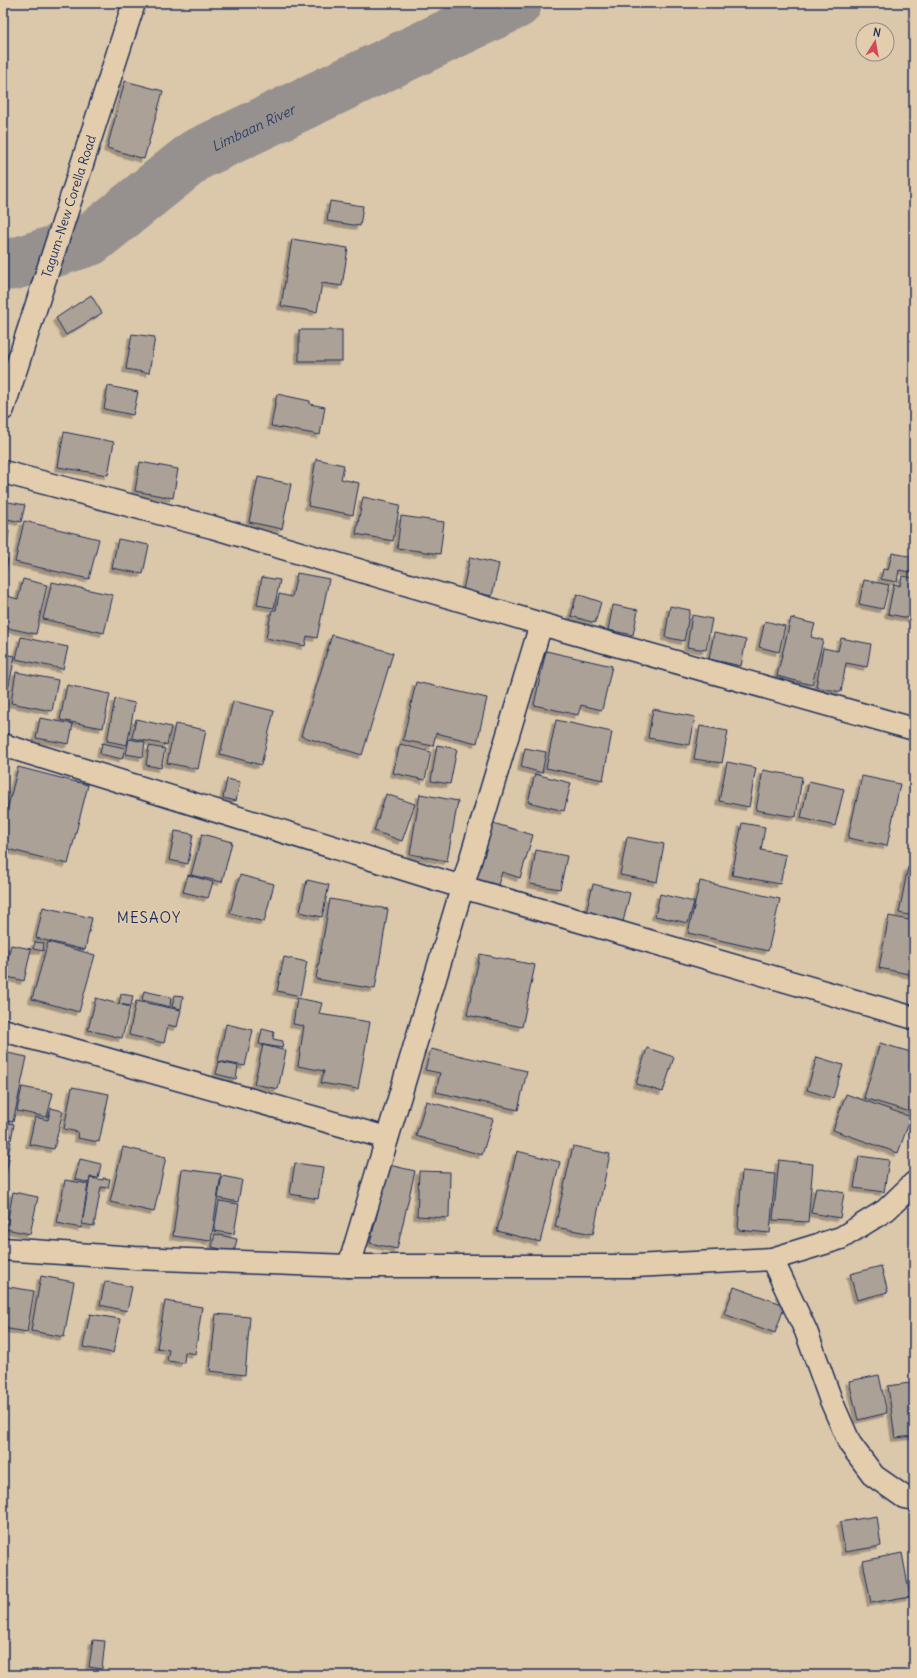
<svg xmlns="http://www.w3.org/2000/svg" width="917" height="1678" font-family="Delius,sans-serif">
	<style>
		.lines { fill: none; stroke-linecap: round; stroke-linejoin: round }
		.river { stroke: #96918f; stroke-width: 52 }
		.building { fill: #aca196; stroke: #1b2f5e; filter: url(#shadow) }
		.minor-casing { stroke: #1b2f5e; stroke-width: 25 }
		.major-casing { stroke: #1b2f5e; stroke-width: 25 }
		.minor { stroke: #e3cdad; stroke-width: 22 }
		.major { stroke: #e3cdad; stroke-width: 22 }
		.labels { text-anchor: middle; stroke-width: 3; stroke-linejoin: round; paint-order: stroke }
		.street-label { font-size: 13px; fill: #1b2f5e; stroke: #e3cdad }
		.water-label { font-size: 14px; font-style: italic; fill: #2d3e65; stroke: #e3cdad }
		.quarter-label { font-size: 15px; letter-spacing: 1px; fill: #1b2f5e; stroke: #e3cdad }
	</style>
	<defs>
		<filter id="shadow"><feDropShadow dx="-3.5" dy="3.5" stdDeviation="0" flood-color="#0004"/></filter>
	</defs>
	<rect width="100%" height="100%" fill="#dbc7aa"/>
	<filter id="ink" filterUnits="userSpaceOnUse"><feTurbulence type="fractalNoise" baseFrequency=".025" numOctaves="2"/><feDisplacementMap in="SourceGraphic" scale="8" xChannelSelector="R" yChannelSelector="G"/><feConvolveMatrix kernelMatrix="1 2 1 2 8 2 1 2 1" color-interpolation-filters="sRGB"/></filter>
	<g filter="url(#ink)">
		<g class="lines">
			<path class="river" id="s1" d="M3 265 14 264 90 240 196 155 516 3"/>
		</g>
		<g class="building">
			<path d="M125 81 163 91 144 159 107 148Z"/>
			<path d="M330 201 363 206 360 226 327 221Z"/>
			<path d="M292 239 348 248 342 286 322 283 317 312 281 306Z"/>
			<path d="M91 295 102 313 66 335 56 318Z"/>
			<rect x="299" y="330" width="43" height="31"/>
			<path d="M132 334 155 337 149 373 126 369Z"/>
			<path d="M108 386 138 392 133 415 104 409Z"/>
			<path d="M277 394 310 401V404L325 407 320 435 271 426Z"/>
			<path d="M64 432 114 442 108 475 58 467Z"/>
			<path d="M316 459 344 465 341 479 359 483 353 515 308 506Z"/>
			<path d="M140 462 178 469 173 498 135 491Z"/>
			<path d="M258 477 291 484 282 529 249 522Z"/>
			<path d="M363 497 400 505 393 541 356 534Z"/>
			<path d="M3 501 25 505 21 522 3 518Z"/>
			<path d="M401 516 444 522 440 554 397 548Z"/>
			<path d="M24 521 99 539 89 579 15 562Z"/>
			<path d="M3 530 9 531 5 555H3Z"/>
			<path d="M118 539 149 545 143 574 112 568Z"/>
			<path d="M892 553 914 557V573L899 570 897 582 881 579 883 569 888 570Z"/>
			<path d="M470 557 499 564 492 596 463 590Z"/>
			<path d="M3 558 8 559 5 576H3Z"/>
			<path d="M297 573 329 579 317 638 307 636 305 646 266 638 272 610H276L279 594 292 597Z"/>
			<path d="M902 576 914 578V619L888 614 894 584 900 586Z"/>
			<path d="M262 577 280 580 274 608 257 605Z"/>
			<path d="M23 579 47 585 36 634 3 627V595L18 599Z"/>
			<path d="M864 580 889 585 883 609 859 604Z"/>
			<path d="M52 582 113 595 104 633 43 619Z"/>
			<path d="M577 594 601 602 595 623 571 616Z"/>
			<path d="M613 605 638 610 633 635 608 630Z"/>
			<path d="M670 606 690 610 684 641 665 637Z"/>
			<path d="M692 615 712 619 706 650 687 647Z"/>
			<path d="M791 618 815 624 811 637 823 640 812 685 777 676Z"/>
			<path d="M765 621 785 626 779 652 759 647Z"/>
			<path d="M714 633 746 640 741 666 709 659Z"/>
			<path d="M332 635 393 653 362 755 301 736Z"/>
			<path d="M21 637 68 647 63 669 16 659Z"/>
			<path d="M841 638 871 644 867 667 846 663 841 692 816 687 823 648 838 651Z"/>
			<path d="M546 651 612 666 602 710 581 705 578 715 534 705Z"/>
			<path d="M3 654 15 656 7 695H3Z"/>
			<path d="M16 672 58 680 52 711 11 703Z"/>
			<path d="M416 682 487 698 477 743 436 733 433 746 403 740Z"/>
			<path d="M67 685 110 694 103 728 60 720Z"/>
			<path d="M115 699 135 703 127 745 107 741Z"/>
			<path d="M233 701 274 711 261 765 220 754Z"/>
			<path d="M653 709 695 717 690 745 648 738Z"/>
			<path d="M40 718 73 724 69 744 36 738Z"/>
			<path d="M136 719 171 727 167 745 132 738Z"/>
			<path d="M556 720 612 732 603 780 546 768Z"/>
			<path d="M175 724 206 730 198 769 167 763Z"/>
			<path d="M700 726 728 731 722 763 694 759Z"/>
			<path d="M129 739 145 742 143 757 126 754Z"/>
			<path d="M102 743 125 748 122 759 100 754Z"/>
			<path d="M400 744 431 752 425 780 393 773Z"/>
			<path d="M437 745 457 749 450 784 431 781Z"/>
			<path d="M149 746 165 749 161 768 146 765Z"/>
			<path d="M525 748 546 752 542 773 521 767Z"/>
			<path d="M727 762 756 768 749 807 719 801Z"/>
			<path d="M18 767 88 785 68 864 3 848V827Z"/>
			<path d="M763 770 802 777 796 817 756 810Z"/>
			<path d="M535 774 571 783 564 811 528 802Z"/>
			<path d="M862 776 900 784 887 846 848 838Z"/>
			<path d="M227 779 240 782 236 801 223 798Z"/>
			<path d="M809 781 844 789 835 826 801 818Z"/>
			<path d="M386 794 415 804 402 841 374 831Z"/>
			<path d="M420 794 458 801 447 861 410 854Z"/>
			<path d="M493 823 533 835 520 878 502 872 498 885 475 879Z"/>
			<path d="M742 823 765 827 761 850 786 855 780 884 732 875Z"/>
			<path d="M175 831 193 834 188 864 169 860Z"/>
			<path d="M202 834 232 842 222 882 191 875Z"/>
			<path d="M627 837 664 844 657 882 620 875Z"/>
			<path d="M536 850 567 856 560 889 530 884Z"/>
			<path d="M908 867 914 868V916L899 913Z"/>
			<path d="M188 875 213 882 208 898 183 892Z"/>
			<path d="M240 875 274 884 264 922 230 913Z"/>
			<path d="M307 880 329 885 322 917 300 912Z"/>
			<path d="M700 881 780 899 768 951 688 933Z"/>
			<path d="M593 884 630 893 623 922 586 913Z"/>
			<path d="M660 894 694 902 688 923 655 916Z"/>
			<path d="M330 899 388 909 375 989 316 979Z"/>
			<path d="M43 907 92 918 85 950 36 938Z"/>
			<path d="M889 916 914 921V975L879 968Z"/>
			<path d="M35 942 44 943 43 951 33 949Z"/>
			<path d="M48 942 95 955 79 1012 32 999Z"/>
			<path d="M11 945 31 949 24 981 4 976Z"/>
			<path d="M480 954 535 965 522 1027 467 1015Z"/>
			<path d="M284 957 307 962 300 996 277 991Z"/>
			<path d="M3 961 7 962 3 983Z"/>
			<path d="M144 991 171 997 170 1007 142 1000Z"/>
			<path d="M121 994 133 996 131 1006 119 1004Z"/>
			<path d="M175 995 183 996 181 1009 172 1007Z"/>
			<path d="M96 998 130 1007 122 1038 88 1030Z"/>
			<path d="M297 998 322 1003 319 1014 370 1022 358 1089 321 1083 324 1071 298 1066 304 1026 293 1024Z"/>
			<path d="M136 1001 181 1010 177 1027 168 1025 164 1043 129 1035Z"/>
			<path d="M226 1024 253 1030 245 1066 218 1061Z"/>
			<path d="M262 1029 274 1032 273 1039 283 1041 282 1048 259 1044Z"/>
			<path d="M880 1043 914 1053V1113L864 1098Z"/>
			<path d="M263 1045 286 1051 278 1089 254 1084Z"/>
			<path d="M647 1048 674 1057 663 1092 636 1084Z"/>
			<path d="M431 1049 527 1071 518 1110 436 1092 440 1073 425 1070Z"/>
			<path d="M3 1052 27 1057 13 1122 3 1120Z"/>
			<path d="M817 1057 843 1065 833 1098 807 1090Z"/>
			<path d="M219 1062 238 1066 236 1079 216 1074Z"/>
			<path d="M22 1087 53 1093 47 1117 17 1111Z"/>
			<path d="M72 1087 109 1094 99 1142 77 1138 78 1132 64 1129Z"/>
			<path d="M846 1094 911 1117 898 1153 833 1130Z"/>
			<path d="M426 1101 493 1119 482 1155 416 1136Z"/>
			<path d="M51 1108 63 1111 54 1149 29 1144 35 1117 48 1120Z"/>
			<path d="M3 1122 14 1124 11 1140 3 1139Z"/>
			<path d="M3 1140 11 1142 8 1156 3 1155Z"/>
			<path d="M573 1146 610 1154 593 1234 555 1227Z"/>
			<path d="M123 1147 166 1157 154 1212 110 1202Z"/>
			<path d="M517 1151 560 1162 540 1242 497 1231Z"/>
			<path d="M859 1156 889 1160 884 1192 854 1188Z"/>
			<path d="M3 1157 9 1158 3 1190Z"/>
			<path d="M80 1159 101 1164 98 1178 90 1177 89 1183 75 1179Z"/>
			<path d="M779 1160 813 1164 808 1222 773 1220Z"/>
			<path d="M295 1163 323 1167 318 1199 290 1194Z"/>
			<path d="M389 1165 415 1171 397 1249 370 1243Z"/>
			<path d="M182 1169 221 1174 211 1241 173 1236Z"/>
			<path d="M419 1171 450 1172 449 1218 417 1216Z"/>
			<path d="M742 1171 775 1174 770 1233 738 1230Z"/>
			<path d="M222 1176 242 1180 238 1202 218 1198Z"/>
			<path d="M90 1178 103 1180V1178L110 1179 108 1188 101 1187 94 1226 82 1224Z"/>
			<path d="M65 1180 88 1184 81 1228 57 1223Z"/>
			<path d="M816 1187 844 1193 840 1218 811 1213Z"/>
			<path d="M13 1192 38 1197 30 1234 6 1229Z"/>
			<path d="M219 1201 239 1204 234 1234 214 1231Z"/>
			<path d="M215 1234 237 1239 234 1252 212 1247Z"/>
			<path d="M881 1266 888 1292 857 1300 850 1274Z"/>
			<path d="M41 1276 74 1282 64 1337 31 1331Z"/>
			<path d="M105 1281 132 1287 127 1311 100 1305Z"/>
			<path d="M3 1286 34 1291 27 1332 3 1328Z"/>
			<path d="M734 1287 785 1305 775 1333 724 1314Z"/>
			<path d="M165 1301 202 1307 195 1354 185 1352 184 1363 167 1361 169 1350 157 1348Z"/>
			<path d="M90 1314 120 1319 113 1353 83 1347Z"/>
			<path d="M216 1314 250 1317 245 1375 210 1371Z"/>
			<path d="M879 1375 887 1413 858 1420 849 1381Z"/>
			<path d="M910 1383 914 1404V1436L895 1438 888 1386Z"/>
			<path d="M877 1516 881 1546 845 1552 840 1522Z"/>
			<path d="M902 1553 910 1596 871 1603 863 1561Z"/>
			<path d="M93 1640 105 1641 102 1669 89 1667Z"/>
		</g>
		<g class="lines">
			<defs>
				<g id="minor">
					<path d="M3 472 212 527 541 624 914 729"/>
					<path d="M3 745 462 887 914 1018"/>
					<path d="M3 1030 387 1138"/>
					<path d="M3 1249 135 1258 349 1266H634L772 1259 841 1238 886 1210 914 1183"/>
					<path d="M772 1259 806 1331 830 1398 850 1444 874 1476 904 1497 914 1499"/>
					<path d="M349 1266 541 624"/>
				</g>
				<g id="major">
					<path id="s2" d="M3 409 134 3"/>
				</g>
			</defs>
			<use href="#minor" class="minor-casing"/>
			<use href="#major" class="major-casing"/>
			<use href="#minor" class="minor"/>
			<use href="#major" class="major"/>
		</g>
	</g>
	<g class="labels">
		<g class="street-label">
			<text dy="5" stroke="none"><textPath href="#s2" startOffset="213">Tagum-New Corella Road</textPath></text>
		</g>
		<g class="water-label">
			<text dy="5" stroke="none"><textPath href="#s1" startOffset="290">Limbaan River</textPath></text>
		</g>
		<g class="quarter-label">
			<text x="149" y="923">MESAOY</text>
		</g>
	</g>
	<rect width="917" height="1678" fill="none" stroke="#e3cdad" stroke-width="16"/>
	<rect x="8" y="8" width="901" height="1662" fill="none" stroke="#1b2f5e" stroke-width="1.5" filter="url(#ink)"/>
	<g transform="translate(875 42) rotate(11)"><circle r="19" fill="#e3cdad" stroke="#938e8d"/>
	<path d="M0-3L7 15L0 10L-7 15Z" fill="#d1495b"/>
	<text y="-6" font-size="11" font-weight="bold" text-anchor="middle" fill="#1b2f5e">N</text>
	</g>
</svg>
